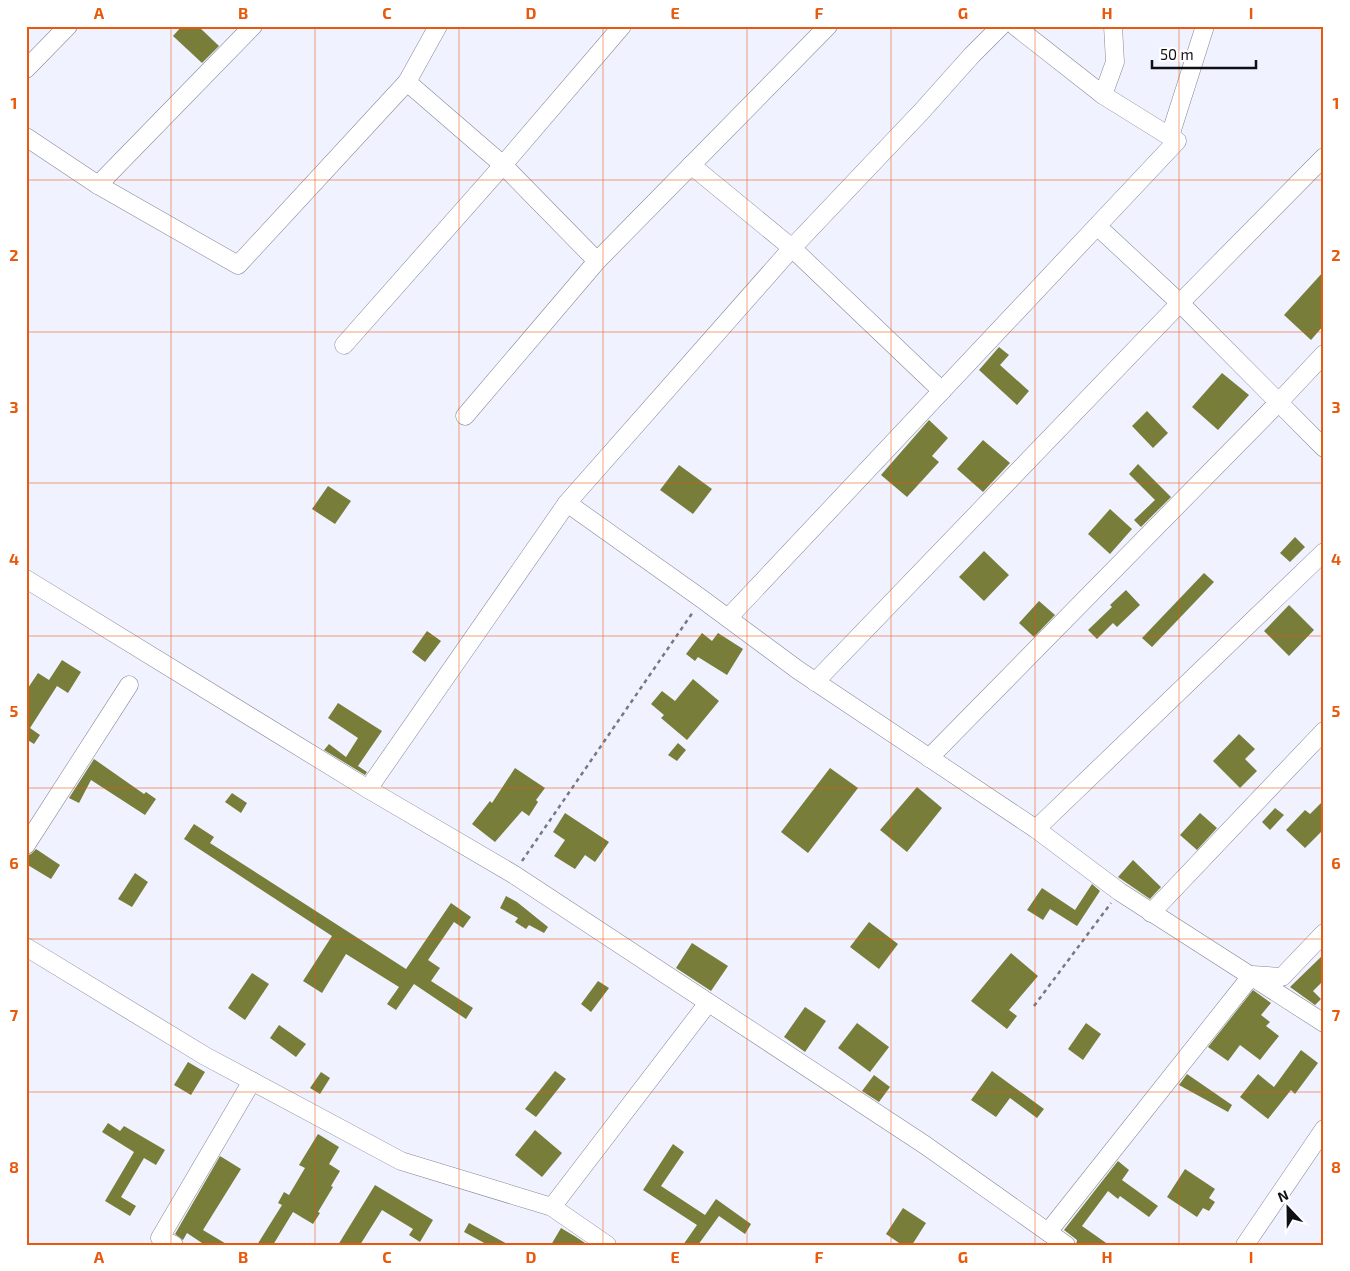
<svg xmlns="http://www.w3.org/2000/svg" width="1350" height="1271" font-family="'Exo 2',sans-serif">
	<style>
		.building { fill: #787e39 }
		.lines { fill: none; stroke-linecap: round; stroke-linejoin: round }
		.minor-casing { stroke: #858795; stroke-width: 19 }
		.path { stroke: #777881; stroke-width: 2.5; stroke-dasharray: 4 4; stroke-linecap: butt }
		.minor { stroke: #fff; stroke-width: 18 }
		.grid { fill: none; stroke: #e8590c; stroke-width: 1; stroke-opacity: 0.55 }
		.neatline { fill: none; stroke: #e8590c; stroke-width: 2 }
		.grid-label { font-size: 16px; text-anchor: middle; font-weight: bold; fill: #e8590c }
	</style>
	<rect width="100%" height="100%" fill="#f0f2ff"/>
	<g class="building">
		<path d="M182 26H198L219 46 202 63 173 36Z"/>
		<path d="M1324 271V325L1311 340 1284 315Z"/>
		<path d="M999 347 1009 355 1000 365 1029 391 1017 405 979 370Z"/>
		<path d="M1222 373 1249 395 1218 430 1192 407Z"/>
		<path d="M1147 411 1168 433 1153 448 1132 426Z"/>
		<path d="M929 420 948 438 932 456 939 462 907 497 881 475Z"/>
		<path d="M983 440 1010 463 983 492 957 469Z"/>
		<path d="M1138 464 1171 497 1141 527 1134 520 1155 500 1129 474Z"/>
		<path d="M679 465 712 489 693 514 660 490Z"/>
		<path d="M328 486 351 501 335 524 312 509Z"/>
		<path d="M1110 509 1132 529 1110 554 1088 534Z"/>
		<path d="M1295 537 1305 547 1290 562 1280 553Z"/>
		<path d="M984 551 1009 575 984 601 959 577Z"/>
		<path d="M1204 573 1214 582 1152 647 1142 638Z"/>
		<path d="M1126 590 1140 605 1117 627 1113 623 1097 639 1088 630 1112 607 1110 605Z"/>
		<path d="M1039 601 1055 615 1034 637 1019 623Z"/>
		<path d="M1289 605 1314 630 1289 656 1264 631Z"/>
		<path d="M427 631 441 641 425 662 412 652Z"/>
		<path d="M702 633 712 641 718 633 743 649 727 675 698 657 695 661 686 654Z"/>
		<path d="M62 660 81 672 68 693 57 686 30 728 40 735 34 744 26 739V691L38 673 49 680Z"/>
		<path d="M693 679 719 701 687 740 661 718 664 715 651 704 662 691 675 701Z"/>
		<path d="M338 703 382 731 358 766 367 772 365 775 324 750 329 744 346 757 358 738 328 718Z"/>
		<path d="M1239 734 1255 749 1245 759 1257 771 1240 788 1213 761Z"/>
		<path d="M678 743 686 750 677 761 668 755Z"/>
		<path d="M94 759 144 794 146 792 156 799 145 815 91 780 79 803 69 798Z"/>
		<path d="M515 768 545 788 536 800 538 802 529 816 522 811 495 842 472 824 490 801 492 803Z"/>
		<path d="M830 768 858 788 808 853 781 832Z"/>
		<path d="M917 787 942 808 907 852 880 830Z"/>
		<path d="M232 793 247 803 241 813 225 802Z"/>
		<path d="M1324 800V829L1305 848 1286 830 1305 810 1310 814Z"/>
		<path d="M1275 808 1284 815 1270 830 1262 822Z"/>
		<path d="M565 813 609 842 595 862 585 855 575 869 554 856 565 840 553 832Z"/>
		<path d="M1200 813 1217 828 1197 850 1180 835Z"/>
		<path d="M194 824 214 837 210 843 406 969 451 903 471 917 463 928 454 922 428 960 440 968 431 981 473 1008 466 1019 414 984 396 1010 387 1004 399 987 346 954 322 993 303 981 332 936 184 839Z"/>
		<path d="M36 849 60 865 51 879 26 864V856L31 854Z"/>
		<path d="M1133 860 1161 887 1150 899 1118 877Z"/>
		<path d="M135 873 148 882 132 907 118 899Z"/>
		<path d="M1092 884 1100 891 1077 926 1050 909 1043 920 1027 910 1042 888 1075 910Z"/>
		<path d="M506 896 517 902 548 927 544 933 529 925 526 929 515 922 518 918 500 908Z"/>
		<path d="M869 922 898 944 879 969 850 947Z"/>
		<path d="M692 943 728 966 711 991 676 968Z"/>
		<path d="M1011 953 1038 976 1009 1010 1017 1016 1007 1029 971 1001Z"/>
		<path d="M1324 954V980L1313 991 1321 999 1315 1005 1290 987Z"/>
		<path d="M252 973 269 984 245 1020 228 1008Z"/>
		<path d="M598 981 609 988 591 1012 581 1004Z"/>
		<path d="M1253 990 1271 1003 1261 1015 1270 1022 1266 1026 1279 1036 1260 1060 1240 1045 1228 1061 1208 1047Z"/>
		<path d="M805 1007 826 1021 805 1052 784 1037Z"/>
		<path d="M857 1023 889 1047 870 1072 838 1048Z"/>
		<path d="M1086 1023 1101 1034 1083 1060 1068 1049Z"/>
		<path d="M279 1025 306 1044 296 1057 270 1038Z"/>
		<path d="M1301 1050 1318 1063 1295 1094 1291 1090 1268 1119 1240 1097 1258 1074 1274 1087Z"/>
		<path d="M188 1062 205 1072 191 1095 174 1085Z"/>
		<path d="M555 1071 566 1079 536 1117 525 1109Z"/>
		<path d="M992 1071 1044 1109 1037 1118 1010 1098 996 1117 971 1100Z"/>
		<path d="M321 1072 330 1078 320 1094 310 1088Z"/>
		<path d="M1187 1074 1232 1105 1228 1112 1179 1085Z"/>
		<path d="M874 1075 890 1087 879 1102 862 1091Z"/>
		<path d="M108 1123 120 1131 124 1126 165 1150 156 1165 144 1158 121 1197 136 1206 130 1216 105 1201 134 1152 102 1132Z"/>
		<path d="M535 1130 562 1153 542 1177 515 1155Z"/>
		<path d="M318 1134 339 1147 329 1164 340 1171 331 1186 333 1187 318 1212 320 1213 313 1224 293 1212 273 1245H257L282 1205 278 1203 284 1192 289 1195 305 1168 299 1165Z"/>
		<path d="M673 1144 684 1152 661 1186 705 1215 716 1199 751 1224 745 1234 719 1216 698 1245H683L697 1225 643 1190Z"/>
		<path d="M220 1156 241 1169 203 1230 228 1245H205L187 1233 183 1240 175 1234Z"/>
		<path d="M1118 1161 1129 1170 1122 1180 1158 1206 1149 1217 1120 1196 1118 1199 1108 1191 1082 1226 1109 1245H1076L1077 1240 1064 1230Z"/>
		<path d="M1185 1169 1215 1189 1209 1198 1215 1202 1209 1211 1203 1208 1197 1217 1167 1197Z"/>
		<path d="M375 1185 433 1220 420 1242 409 1235 413 1229 382 1210 360 1245H338Z"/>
		<path d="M903 1208 926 1223 912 1245H902L886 1234Z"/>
		<path d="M469 1223 509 1245H488L464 1232Z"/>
		<path d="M561 1228 576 1237 588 1245H551Z"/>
	</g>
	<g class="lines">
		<defs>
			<g id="minor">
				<path d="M438 26 407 82 503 165 597 261"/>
				<path d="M1015 26 1103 95"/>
				<path d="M1113 26 1115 62 1103 95 1177 141 1097 226 1180 303 1324 448"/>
				<path d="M26 69 68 26"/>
				<path d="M1170 136 1205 26"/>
				<path d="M26 137 98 185 238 265 407 82"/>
				<path d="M691 165 792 248 942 391"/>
				<path d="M98 185 253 26"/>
				<path d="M344 345 503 165 622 26"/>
				<path d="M465 416 597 261 828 26"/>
				<path d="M567 503 702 599 798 670 1036 829 1120 892 1324 1023"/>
				<path d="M26 579 368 789 513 874 925 1145 1066 1245"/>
				<path d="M728 618 1097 226"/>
				<path d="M815 682 1180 303 1324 157"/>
				<path d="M929 758 1278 403 1324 354"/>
				<path d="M368 789 567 503 792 248 921 112 972 55 1001 26"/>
				<path d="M1036 829 1324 552"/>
				<path d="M26 845 129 685"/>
				<path d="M1151 913 1324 731"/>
				<path d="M26 947 205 1056 401 1161 552 1207 607 1245"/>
				<path d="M552 1207 708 1003"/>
				<path d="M1048 1232 1252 975 1282 977 1324 933"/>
				<path d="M174 1245 160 1238 252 1081"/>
				<path d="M1245 1245 1324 1129"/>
			</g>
		</defs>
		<use href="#minor" class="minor-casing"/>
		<g class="path">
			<path d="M522 861 693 612"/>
			<path d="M1034 1006 1111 903"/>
		</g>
		<use href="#minor" class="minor"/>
	</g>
	<path class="grid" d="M171 26V1245M315 26V1245M459 26V1245M603 26V1245M747 26V1245M891 26V1245M1035 26V1245M1179 26V1245M26 180H1324M26 332H1324M26 483H1324M26 636H1324M26 788H1324M26 939H1324M26 1092H1324"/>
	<rect width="1350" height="1271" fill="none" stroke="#ffffff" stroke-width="55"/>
	<g transform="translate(1288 1208) rotate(338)" stroke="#ffffff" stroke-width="4" paint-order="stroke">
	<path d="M0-4L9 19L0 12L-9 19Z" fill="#0f1015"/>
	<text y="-8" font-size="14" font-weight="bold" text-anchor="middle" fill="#0f1015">N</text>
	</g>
	<path d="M1152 60v8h104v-8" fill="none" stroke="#0f1015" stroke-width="2.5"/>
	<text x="1160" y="60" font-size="15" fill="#0f1015" stroke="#ffffff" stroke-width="4" paint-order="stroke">50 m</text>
	<rect x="28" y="28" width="1294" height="1216" class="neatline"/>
	<g class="grid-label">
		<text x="99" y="19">A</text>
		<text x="243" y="19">B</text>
		<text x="387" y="19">C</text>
		<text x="531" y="19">D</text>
		<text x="675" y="19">E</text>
		<text x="819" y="19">F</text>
		<text x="963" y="19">G</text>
		<text x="1107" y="19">H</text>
		<text x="1251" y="19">I</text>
		<text x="14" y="109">1</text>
		<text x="1336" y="109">1</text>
		<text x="14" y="261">2</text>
		<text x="1336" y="261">2</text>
		<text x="14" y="413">3</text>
		<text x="1336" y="413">3</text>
		<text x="14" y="565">4</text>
		<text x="1336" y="565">4</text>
		<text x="14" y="717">5</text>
		<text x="1336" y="717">5</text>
		<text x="14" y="869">6</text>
		<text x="1336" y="869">6</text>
		<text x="14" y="1021">7</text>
		<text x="1336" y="1021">7</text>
		<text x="14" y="1173">8</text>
		<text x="1336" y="1173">8</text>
		<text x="99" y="1263">A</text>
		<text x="243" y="1263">B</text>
		<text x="387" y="1263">C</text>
		<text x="531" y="1263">D</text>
		<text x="675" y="1263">E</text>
		<text x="819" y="1263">F</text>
		<text x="963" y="1263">G</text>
		<text x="1107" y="1263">H</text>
		<text x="1251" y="1263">I</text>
	</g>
</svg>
